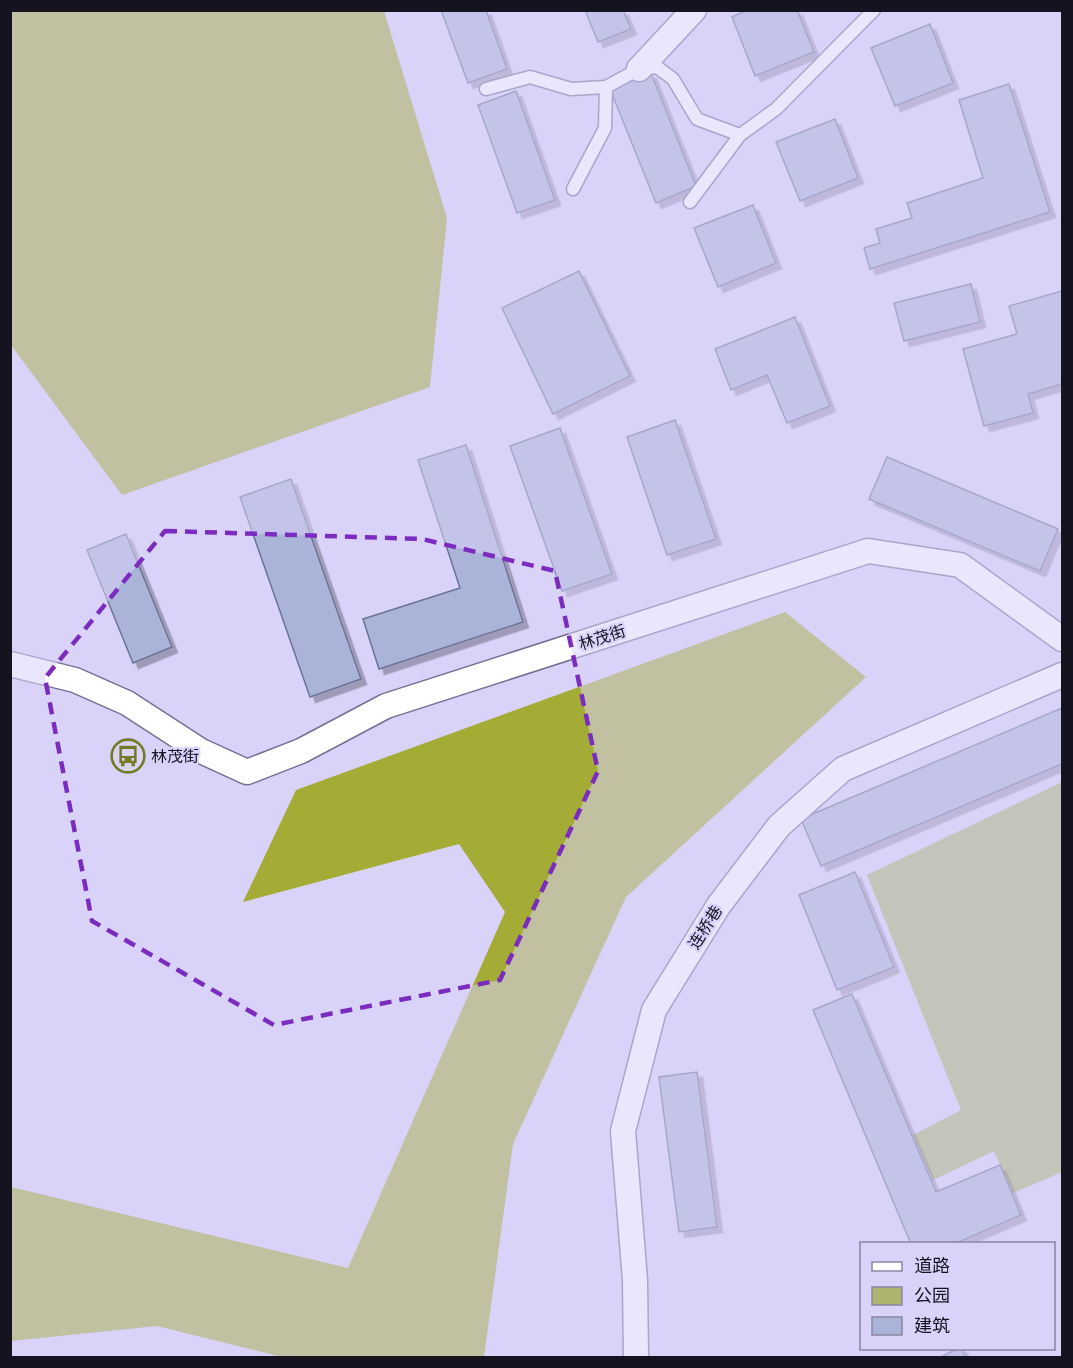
<svg xmlns="http://www.w3.org/2000/svg" width="1073" height="1368" font-family="'Fira Sans Condensed','Noto Sans SC',sans-serif">
	<style>
		.green { fill: #adb46e }
		.forest { fill: #a4ac36 }
		.building { fill: #aab3d8; stroke: #6b7395; stroke-width: 1.5; filter: url(#shadow) }
		.lines { fill: none; stroke-linecap: round; stroke-linejoin: round }
		.service-casing { stroke: #756f92; stroke-width: 15 }
		.minor-casing { stroke: #756f92; stroke-width: 27 }
		.service { stroke: #fff; stroke-width: 12 }
		.minor { stroke: #fff; stroke-width: 24 }
		.marked { fill: none; stroke: #7b2cbf; stroke-width: 4.5; stroke-dasharray: 12 8; stroke-linejoin: round }
		.labels { text-anchor: middle; stroke-width: 4.5; stroke-linejoin: round; paint-order: stroke }
		.street-label { font-size: 16px; fill: #151320; stroke: #d9d2f9 }
		.poi-label { font-size: 16px; fill: #151320; stroke: #d9d2f9; text-anchor: start }
	</style>
	<defs>
		<filter id="shadow"><feDropShadow dx="5.5" dy="5.5" stdDeviation="0" flood-color="#0004"/></filter>
	</defs>
	<rect width="100%" height="100%" fill="#d9d2f9"/>
	<path class="green" d="M1062 782V1172L1013 1193 994 1151 933 1180 913 1135 961 1110 867 875Z"/>
	<g class="forest">
		<path d="M11 10 384 11 447 218 430 387 122 495 11 345Z"/>
		<path d="M785 612 866 677 626 897 513 1144 484 1357H282L157 1326 11 1341V1187L348 1268 505 912 459 844 243 902 296 790Z"/>
	</g>
	<g class="building">
		<path d="M441 10H486L507 69 468 83Z"/>
		<path d="M585 10H623L631 29 598 42Z"/>
		<path d="M747 10H797L814 52 755 76 732 17Z"/>
		<path d="M930 24 953 83 895 106 871 48Z"/>
		<path d="M651 73 696 186 656 203 610 89Z"/>
		<path d="M1009 84 1050 212 870 269 864 248 880 243 876 229 912 218 907 203 983 178 959 100Z"/>
		<path d="M516 91 555 200 517 213 478 105Z"/>
		<path d="M835 119 858 178 800 201 776 142Z"/>
		<path d="M753 205 776 263 718 287 694 228Z"/>
		<path d="M579 271 630 376 553 414 502 308Z"/>
		<path d="M971 284 980 322 904 341 894 303Z"/>
		<path d="M1062 291V384L1028 394 1033 413 984 426 963 349 1017 334 1009 306Z"/>
		<path d="M795 317 830 406 787 423 767 375 731 390 715 349Z"/>
		<path d="M675 420 716 539 667 555 627 437Z"/>
		<path d="M560 428 612 574 562 591 510 446Z"/>
		<path d="M466 445 523 622 379 669 363 619 460 588 418 460Z"/>
		<path d="M887 457 1058 529 1040 571 869 499Z"/>
		<path d="M291 479 361 679 310 697 240 497Z"/>
		<path d="M126 534 172 647 133 663 87 550Z"/>
		<path d="M1062 708V764L821 866 801 819Z"/>
		<path d="M855 872 894 967 837 990 799 895Z"/>
		<path d="M852 994 936 1192 1000 1165 1021 1215 954 1244H911L813 1010Z"/>
		<path d="M697 1072 717 1227 679 1232 659 1077Z"/>
		<path d="M959 1348H962L966 1358H939Z"/>
	</g>
	<g class="lines">
		<defs>
			<g id="service">
				<path d="M486 89 530 77 571 89 606 87 639 69 657 67 673 79 697 119 740 135 776 109 874 10"/>
				<path d="M573 189 605 128 606 87"/>
				<path d="M690 202 740 135"/>
			</g>
			<g id="minor">
				<path d="M639 69 694 10"/>
				<path d="M10 664 75 680 127 703 201 751 247 772 301 751 386 706 868 551 960 565 1062 639"/>
				<path d="M636 1358 635 1280 623 1131 654 1010 719 905 779 826 843 769 1062 675"/>
			</g>
		</defs>
		<use href="#service" class="service-casing"/>
		<use href="#minor" class="minor-casing"/>
		<use href="#service" class="service"/>
		<use href="#minor" class="minor"/>
	</g>
	<path d="M0 0H1073V1368H0ZM165 531 422 539 555 571 598 771 500 980 274 1025 92 921 45 678Z" fill="#d9d2f9" fill-opacity=".55" fill-rule="evenodd"/>
	<path class="marked" d="M165 531 422 539 555 571 598 771 500 980 274 1025 92 921 45 678Z"/>
	<defs>
		<symbol id="bus-ring" viewBox="-11 -11 22 22"><circle r="9.5" fill="#d9d2f9" stroke="#747a24" stroke-width="1.5"/><path d="M-5-6H5V4H4V6H2V4H-2V6H-4V4H-5ZM-3.5-4V0h7V-4ZM-3.5 1.2v1.5H-2V1.2ZM2 1.2v1.5H3.5V1.2Z" fill="#747a24"/></symbol>
	</defs>
	<g fill-rule="evenodd">
		<use href="#bus-ring" x="109" y="737" width="38" height="38"/>
	</g>
	<g class="labels">
		<g class="street-label">
			<text transform="translate(602 637) rotate(-18)" y="6">林茂街</text>
			<text transform="translate(705 927) rotate(-58)" y="6">连桥巷</text>
		</g>
		<g class="poi-label">
			<text x="151" y="762">林茂街</text>
		</g>
	</g>
	<rect width="1073" height="1368" fill="none" stroke="#151320" stroke-width="24"/>
	<rect x="860" y="1242" width="195" height="108" fill="#d9d2f9" stroke="#8b86a2" stroke-width="1.5"/>
	<rect x="872" y="1262" width="30" height="9" fill="#ffffff" stroke="#8b86a2" stroke-width="1.5"/>
	<text x="914" y="1272" font-size="18" fill="#151320">道路</text>
	<rect x="872" y="1287" width="30" height="18" fill="#adb46e" stroke="#8b86a2" stroke-width="1.5"/>
	<text x="914" y="1302" font-size="18" fill="#151320">公园</text>
	<rect x="872" y="1317" width="30" height="18" fill="#aab3d8" stroke="#8b86a2" stroke-width="1.5"/>
	<text x="914" y="1332" font-size="18" fill="#151320">建筑</text>
</svg>
